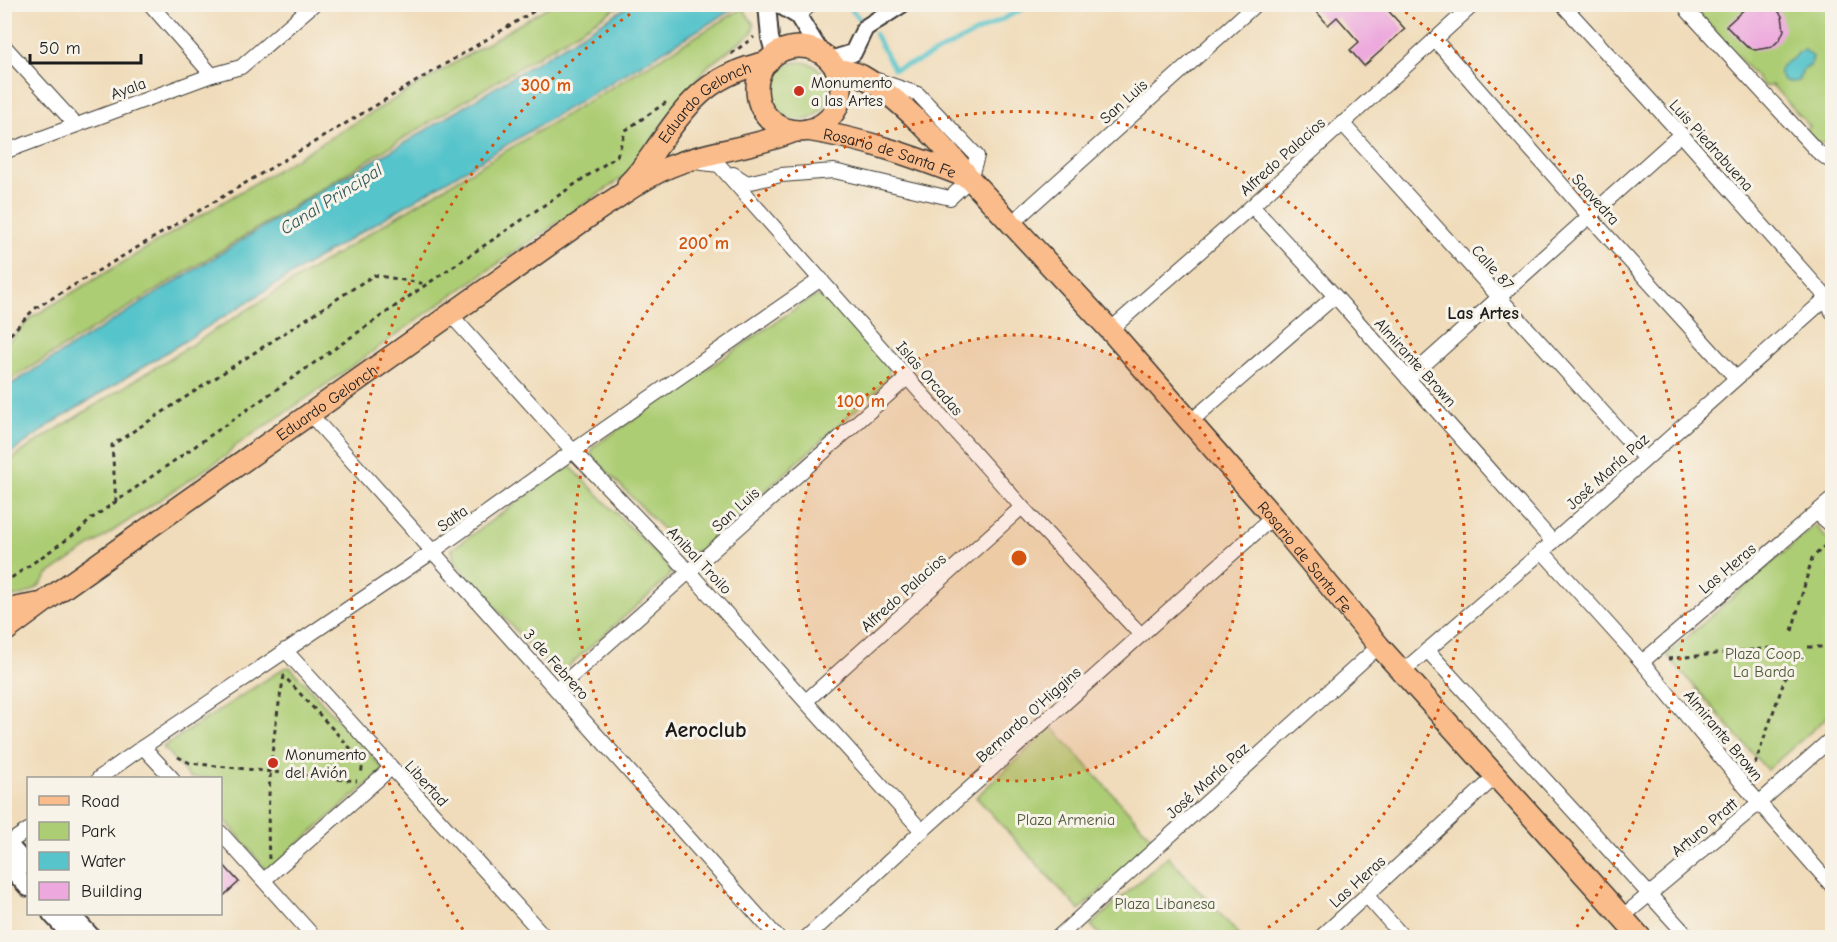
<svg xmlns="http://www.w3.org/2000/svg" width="1837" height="942" font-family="'Comic Neue',sans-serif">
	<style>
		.green { fill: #adcd74; stroke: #647448; stroke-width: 1.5 }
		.water { fill: #57c4cb; stroke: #3a7074; stroke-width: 1.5 }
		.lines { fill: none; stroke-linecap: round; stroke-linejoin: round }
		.stream { stroke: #57c4cb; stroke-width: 4.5 }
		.building { fill: #eda9dd }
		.minor-casing { stroke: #3c3934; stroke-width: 16 }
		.tertiary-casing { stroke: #3c3934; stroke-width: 20 }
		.primary-casing { stroke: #3c3934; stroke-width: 24 }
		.path { stroke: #3c3934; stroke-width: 3; stroke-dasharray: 4.5 4.5; stroke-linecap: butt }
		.minor { stroke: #fff; stroke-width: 14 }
		.tertiary { stroke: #fff; stroke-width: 16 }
		.primary { stroke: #fabc8b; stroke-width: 21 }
		.ring { fill: none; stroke: #d4530e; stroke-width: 3; stroke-dasharray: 3 6 }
		.poi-dot { fill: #c8321e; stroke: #f7f3e8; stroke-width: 2 }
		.labels { text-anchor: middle; stroke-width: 6; stroke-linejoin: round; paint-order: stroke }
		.poi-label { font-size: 16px; fill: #1c1c1c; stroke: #f7f3e8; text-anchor: start }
		.street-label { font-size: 16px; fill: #1c1c1c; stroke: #f7f3e8 }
		.park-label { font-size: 16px; fill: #4f5a3b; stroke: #f7f3e8 }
		.water-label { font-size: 18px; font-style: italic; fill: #315759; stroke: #f7f3e8 }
		.neighbourhood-label { font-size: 18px; font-weight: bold; fill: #1c1c1c; stroke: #f7f3e8 }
		.district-label { font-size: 22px; font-weight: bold; fill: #1c1c1c; stroke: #f7f3e8 }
		.centre { fill: #d4530e; stroke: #f7f3e8; stroke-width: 3 }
		.ring-label { font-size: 18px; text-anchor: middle; font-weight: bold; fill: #d4530e; stroke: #f7f3e8; stroke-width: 6; stroke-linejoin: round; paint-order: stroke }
	</style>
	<rect width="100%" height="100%" fill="#f7f3e8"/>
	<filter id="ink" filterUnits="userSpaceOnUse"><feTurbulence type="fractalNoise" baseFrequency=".0167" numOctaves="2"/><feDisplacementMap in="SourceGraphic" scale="12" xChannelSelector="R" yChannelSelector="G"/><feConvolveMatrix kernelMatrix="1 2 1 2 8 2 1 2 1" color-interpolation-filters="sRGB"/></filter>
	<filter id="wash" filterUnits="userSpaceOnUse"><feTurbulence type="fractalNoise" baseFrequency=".008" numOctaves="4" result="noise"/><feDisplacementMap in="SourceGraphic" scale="24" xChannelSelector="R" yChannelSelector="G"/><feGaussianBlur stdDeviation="1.35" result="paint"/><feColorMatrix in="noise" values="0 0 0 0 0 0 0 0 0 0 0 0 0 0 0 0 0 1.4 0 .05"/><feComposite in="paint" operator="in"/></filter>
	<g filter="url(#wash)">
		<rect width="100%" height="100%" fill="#f0dcba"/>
		<g class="green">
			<path d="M551 5H621L5 383V345L32 317Z"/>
			<path d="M1691 5H1832V144L1818 143 1805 131 1810 127 1772 85 1765 87Z"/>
			<path d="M743 8 754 25 752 33 708 66 683 96 628 174 448 298 310 396 235 446 227 455 47 575C39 591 22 597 5 598V464L38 441 389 221Z"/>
			<circle cx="800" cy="91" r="29"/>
			<path d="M818 296 827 300 888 367 890 377 887 382 698 551 688 552 683 550 591 455 593 447 811 298Z"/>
			<path d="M571 467 667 565 671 572 667 579 562 672 550 669 454 561 452 549 565 468Z"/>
			<path d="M1815 525 1832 545V713L1767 770 1667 655Z"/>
			<path d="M290 667 384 770 267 871 221 815 220 778H190L163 747 284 668Z"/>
			<path d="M1052 727 1155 841 1079 910 976 797Z"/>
			<path d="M1168 856 1241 937H1102L1091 925Z"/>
		</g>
		<g class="water">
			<path d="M630 5H740L323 255 56 421 5 457V388L324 189 401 145Z"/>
			<path d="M1805 50 1813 57 1810 66 1803 70 1798 81C1790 83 1783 83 1780 75 1779 63 1784 64 1792 59 1795 57 1796 54 1798 52Z"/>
		</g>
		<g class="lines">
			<g class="stream">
				<path d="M846 4 859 18"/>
				<path d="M875 34 894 69 919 61 1033 4"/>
			</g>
		</g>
		<g id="blocks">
			<g class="building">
				<path d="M1310 4H1382L1405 29 1364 66 1350 50 1359 42 1337 17 1328 25Z"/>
				<path d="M1750 4H1773L1782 16 1784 30 1780 39 1772 47 1755 50 1746 46 1726 26Z"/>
				<path d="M220 861 239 882 220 899Z"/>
			</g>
		</g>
	</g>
	<g filter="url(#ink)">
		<use href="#blocks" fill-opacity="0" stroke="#3c3934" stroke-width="1.5"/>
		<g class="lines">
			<defs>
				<g id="minor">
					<path d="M150 4 212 75"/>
					<path d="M1562 4 1681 134 1827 298 1832 312"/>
					<path d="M1685 4 1688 11 1817 151 1832 162"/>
					<path d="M798 16 811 4"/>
					<path d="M1435 40 1589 216 1736 378"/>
					<path d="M4 46 76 125"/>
					<path d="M1342 123 1645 459"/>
					<path d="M4 152 212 75 241 67 314 4"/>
					<path d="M694 162 719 165 1022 507 1141 635"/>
					<path d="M733 174 747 183 781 175 834 171 950 198 970 179 977 156 918 94 877 80"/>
					<path d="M1252 206 1335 296 1553 542"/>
					<path d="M1012 223 1256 4"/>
					<path d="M451 315 573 451 689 572 922 831"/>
					<path d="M1110 330 1252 206 1474 4"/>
					<path d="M1408 379 1681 134"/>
					<path d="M310 414 778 938"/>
					<path d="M1190 422 1335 296"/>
					<path d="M1817 513 1832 526"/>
					<path d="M1542 551 1642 662 1747 789 1832 886"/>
					<path d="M285 650 546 938"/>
					<path d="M1427 650 1689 938"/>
					<path d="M1642 662 1832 499"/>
					<path d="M1402 672 1553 542 1832 293"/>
					<path d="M557 689 907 378"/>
					<path d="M806 701 1022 507"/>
					<path d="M143 747 172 778"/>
					<path d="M99 778 143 747 432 552 573 451 821 279"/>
					<path d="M220 832 315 938"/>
					<path d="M4 846 28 830"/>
					<path d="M264 880 391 768"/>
					<path d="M1367 896 1404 938"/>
					<path d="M1622 917 1759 803 1832 738"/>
					<path d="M806 938 922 831 1273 517"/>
					<path d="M1057 938 1379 646"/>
					<path d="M1320 938 1496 776"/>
				</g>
				<g id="tertiary">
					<path d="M767 4 770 38 775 56"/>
					<path d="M778 4 798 16 822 55"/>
					<path d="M830 60 853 53 865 28 902 4"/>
					<path d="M4 839 28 866"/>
					<path d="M4 861 28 888"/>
					<path d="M51 914 73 938"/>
					<path d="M71 914 93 938"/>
				</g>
				<g id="primary">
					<circle cx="799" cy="89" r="42"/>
					<path id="s1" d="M836 69C844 71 855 72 862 76 898 97 946 146 970 179L1110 330 1273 517 1379 646 1641 938"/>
					<path id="s2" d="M807 130C865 139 915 157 969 178"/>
					<path id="s3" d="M628 184C641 172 650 157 660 143 691 98 712 74 768 62"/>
					<path d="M4 610 37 604"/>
					<path id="s4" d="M4 632 51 597 601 208C623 194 645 177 669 167 709 150 754 148 795 131"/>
				</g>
			</defs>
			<use href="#minor" class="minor-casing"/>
			<use href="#tertiary" class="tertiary-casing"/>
			<use href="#primary" class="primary-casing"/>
			<g class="path">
				<path d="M731 54 754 37"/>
				<path d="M4 341 34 309 546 4"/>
				<path d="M116 502 112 445 374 275 426 284"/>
				<path d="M4 583 79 531 91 519 427 284 617 156 626 130 668 101"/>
				<path d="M1792 631 1812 558 1832 539"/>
				<path d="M1808 647H1832"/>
				<path d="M1668 659 1771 648"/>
				<path d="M178 757 190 763 357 781"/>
				<path d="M1752 773 1789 667"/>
				<path d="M269 859C266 796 272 737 284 676L363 762 361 775"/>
			</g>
			<use href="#minor" class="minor"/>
			<use href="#tertiary" class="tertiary"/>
			<use href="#primary" class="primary"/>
		</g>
	</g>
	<circle cx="1019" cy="558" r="223" fill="#d4530e" fill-opacity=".12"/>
	<g class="ring">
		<circle cx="1019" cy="558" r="223"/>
		<path d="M783 936A446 446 0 1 1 1255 936"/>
		<path d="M468 937A669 669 0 0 1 640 7M1398 7A669 669 0 0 1 1570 937"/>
	</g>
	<g class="poi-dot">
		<circle cx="799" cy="91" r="6"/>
		<circle cx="273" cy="763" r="6"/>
	</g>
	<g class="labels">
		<g class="poi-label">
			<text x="811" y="88">Monumento<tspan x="811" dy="18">a las Artes</tspan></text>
			<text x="285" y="760">Monumento<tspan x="285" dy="18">del Avión</tspan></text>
		</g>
		<g class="street-label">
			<text transform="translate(128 88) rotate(-20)" y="6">Ayala</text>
			<text transform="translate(1123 101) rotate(-42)" y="6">San Luis</text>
			<text dy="6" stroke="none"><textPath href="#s3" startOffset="114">Eduardo Gelonch</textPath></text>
			<text transform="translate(1712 145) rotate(48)" y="6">Luis Piedrabuena</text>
			<text dy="6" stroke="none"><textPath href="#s2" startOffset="86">Rosario de Santa Fe</textPath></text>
			<text transform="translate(1282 156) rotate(-42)" y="6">Alfredo Palacios</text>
			<text transform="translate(1596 199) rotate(48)" y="6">Saavedra</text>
			<text transform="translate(1493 267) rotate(48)" y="6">Calle 87</text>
			<text transform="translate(1416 362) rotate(48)" y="6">Almirante Brown</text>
			<text transform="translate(930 378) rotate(49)" y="6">Islas Orcadas</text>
			<text dy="6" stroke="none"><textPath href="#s4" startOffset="396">Eduardo Gelonch</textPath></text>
			<text transform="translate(1607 471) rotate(-42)" y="6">José María Paz</text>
			<text transform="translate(735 509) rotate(-42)" y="6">San Luis</text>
			<text transform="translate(452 518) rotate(-36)" y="6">Salta</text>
			<text dy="6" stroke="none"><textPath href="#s1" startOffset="682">Rosario de Santa Fe</textPath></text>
			<text transform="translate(700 560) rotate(47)" y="6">Anibal Troilo</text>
			<text transform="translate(1727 568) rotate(-40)" y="6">Las Heras</text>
			<text transform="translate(903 592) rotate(-42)" y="6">Alfredo Palacios</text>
			<text transform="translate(557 664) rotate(48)" y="6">3 de Febrero</text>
			<text transform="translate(1028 714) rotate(-42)" y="6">Bernardo O'Higgins</text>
			<text transform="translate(1724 735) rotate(50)" y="6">Almirante Brown</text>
			<text transform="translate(1207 780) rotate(-42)" y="6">José María Paz</text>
			<text transform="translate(427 783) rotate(48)" y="6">Libertad</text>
			<text transform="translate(1704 827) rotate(-40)" y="6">Arturo Pratt</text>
			<text transform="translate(1357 881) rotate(-42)" y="6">Las Heras</text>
		</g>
		<g class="park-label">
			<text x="1764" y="659">Plaza Coop.<tspan x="1764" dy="18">La Barda</tspan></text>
			<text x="1066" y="825">Plaza Armenia</text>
			<text x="1165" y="909">Plaza Libanesa</text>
		</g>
		<g class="water-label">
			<text transform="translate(331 199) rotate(-32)" y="6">Canal Principal</text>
		</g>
		<g class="neighbourhood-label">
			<text x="1483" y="319">Las Artes</text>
		</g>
		<g class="district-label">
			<text x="706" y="737">Aeroclub</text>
		</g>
	</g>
	<circle cx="1019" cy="558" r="9" class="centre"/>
	<g class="ring-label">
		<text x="546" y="91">300 m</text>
		<text x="704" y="249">200 m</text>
		<text x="861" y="407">100 m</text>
	</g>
	<rect width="1837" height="942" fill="none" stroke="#f7f3e8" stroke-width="24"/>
	<rect x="27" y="777" width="195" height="138" fill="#f7f3e8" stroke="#9f9d96" stroke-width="1.5"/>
	<rect x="39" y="796" width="30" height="9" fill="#fabc8b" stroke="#9f9d96" stroke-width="1.5"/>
	<text x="81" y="807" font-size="18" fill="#1c1c1c">Road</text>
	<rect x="39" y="822" width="30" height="18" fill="#adcd74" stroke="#9f9d96" stroke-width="1.5"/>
	<text x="81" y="837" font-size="18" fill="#1c1c1c">Park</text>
	<rect x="39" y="852" width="30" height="18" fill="#57c4cb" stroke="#9f9d96" stroke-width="1.5"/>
	<text x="81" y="867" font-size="18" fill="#1c1c1c">Water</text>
	<rect x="39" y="882" width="30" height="18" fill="#eda9dd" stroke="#9f9d96" stroke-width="1.5"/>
	<text x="81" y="897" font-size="18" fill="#1c1c1c">Building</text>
	<path d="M30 54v9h111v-9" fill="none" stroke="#1c1c1c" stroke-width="3"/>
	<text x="39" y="54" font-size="18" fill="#1c1c1c" stroke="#f7f3e8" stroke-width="4.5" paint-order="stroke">50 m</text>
</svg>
